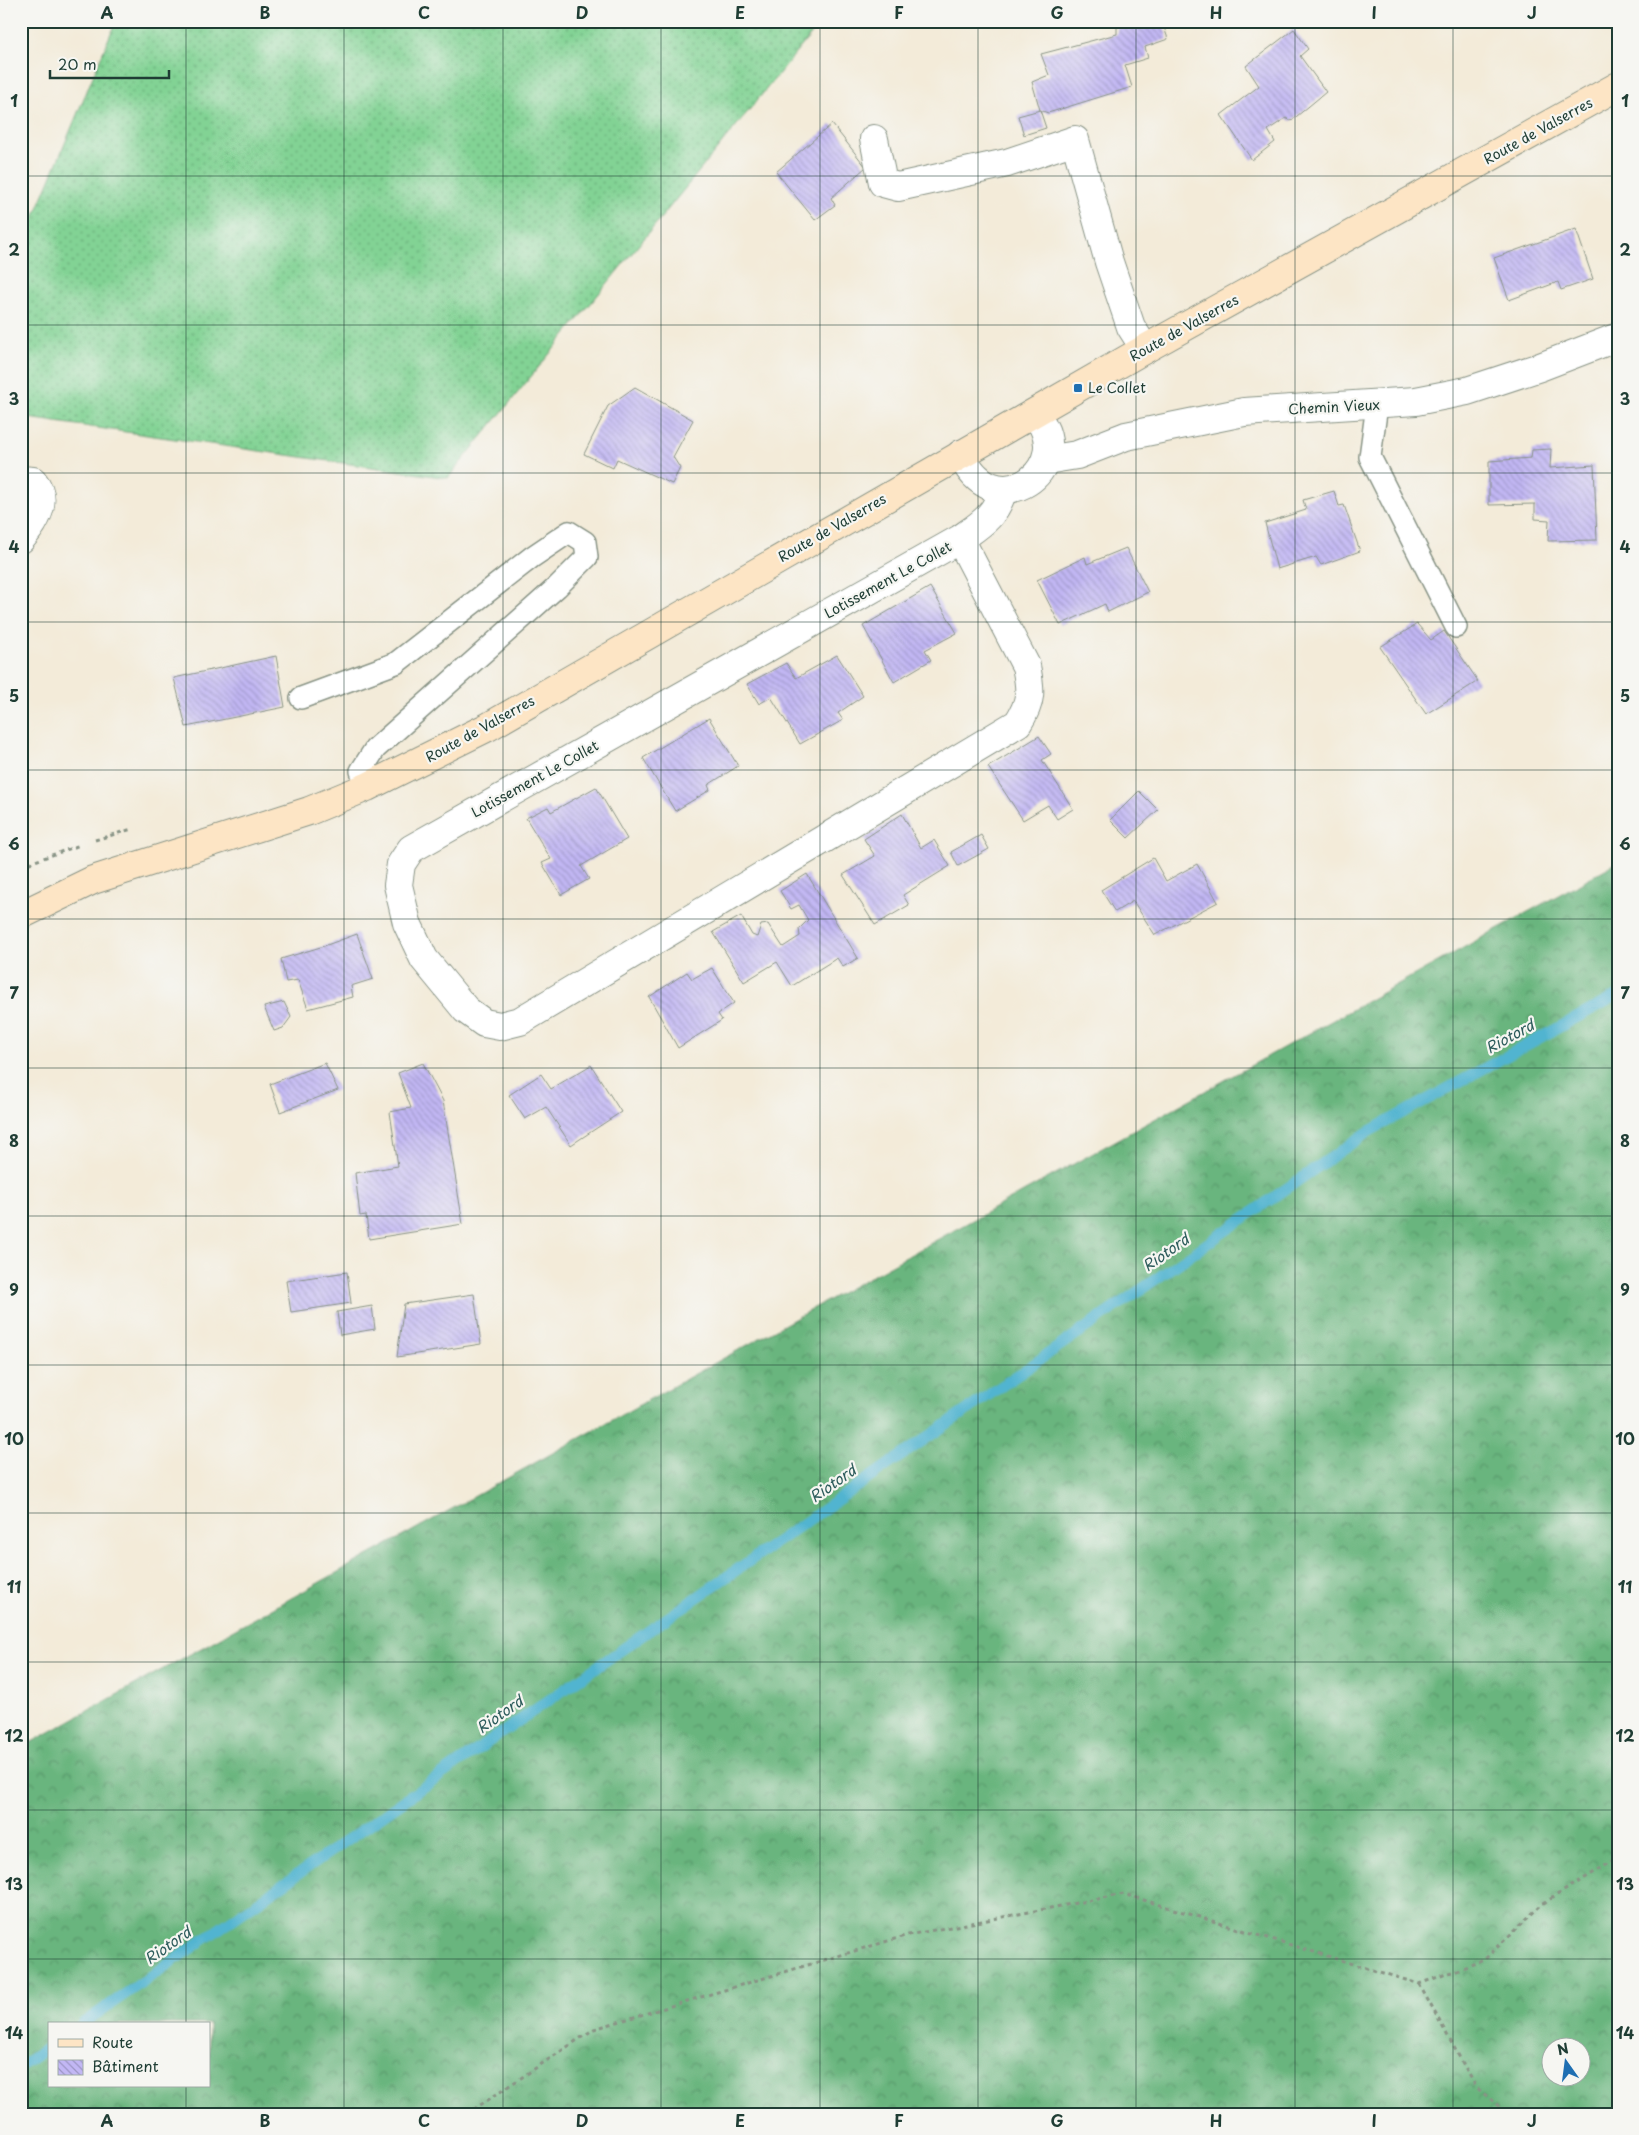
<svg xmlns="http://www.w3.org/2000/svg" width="1639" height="2135" font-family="'Playpen Sans',sans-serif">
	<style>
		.grass { fill: url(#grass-dots); stroke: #508864 }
		.forest { fill: url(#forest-crowns); stroke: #447959; fill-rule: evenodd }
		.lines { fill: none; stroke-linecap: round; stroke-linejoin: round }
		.stream { stroke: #51b4d0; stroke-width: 11 }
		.building { fill: url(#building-back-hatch) }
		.lane-casing { stroke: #899486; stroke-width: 24 }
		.street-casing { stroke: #899486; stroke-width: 30 }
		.secondary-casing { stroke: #899486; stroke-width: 30 }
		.path { stroke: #899486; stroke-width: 3; stroke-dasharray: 4 4; stroke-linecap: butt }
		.lane { stroke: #fff; stroke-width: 21 }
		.street { stroke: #fff; stroke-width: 28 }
		.secondary { stroke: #fde5c5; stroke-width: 28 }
		.grid { fill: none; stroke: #1f3d34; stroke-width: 1; stroke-opacity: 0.55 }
		.poi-dot { fill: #1f6fb2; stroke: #f6f6f2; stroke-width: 2 }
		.labels { text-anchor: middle; stroke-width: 4.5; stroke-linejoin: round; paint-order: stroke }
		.street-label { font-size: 14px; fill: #1f3d34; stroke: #f6f6f2 }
		.poi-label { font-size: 14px; fill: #1f3d34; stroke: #f6f6f2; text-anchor: start }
		.water-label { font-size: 15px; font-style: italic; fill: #2c5b5b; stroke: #f6f6f2 }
		.neatline { fill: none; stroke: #1f3d34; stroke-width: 2 }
		.grid-label { font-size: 16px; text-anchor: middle; font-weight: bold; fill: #1f3d34 }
	</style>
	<defs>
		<pattern id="grass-dots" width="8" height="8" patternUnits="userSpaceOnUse" patternTransform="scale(1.25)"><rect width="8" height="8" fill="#82d394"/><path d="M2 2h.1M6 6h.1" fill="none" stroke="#6aac7a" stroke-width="1.8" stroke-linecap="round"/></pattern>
		<pattern id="forest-crowns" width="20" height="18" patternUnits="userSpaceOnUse" patternTransform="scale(1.25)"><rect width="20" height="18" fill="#69b57e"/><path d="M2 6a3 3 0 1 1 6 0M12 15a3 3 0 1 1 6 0" fill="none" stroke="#569468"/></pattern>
		<pattern id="building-back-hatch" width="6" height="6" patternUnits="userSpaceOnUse" patternTransform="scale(1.25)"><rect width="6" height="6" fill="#c2b7f4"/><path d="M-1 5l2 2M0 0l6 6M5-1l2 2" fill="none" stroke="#9d96c6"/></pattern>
	</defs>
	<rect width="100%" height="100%" fill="#f6f6f2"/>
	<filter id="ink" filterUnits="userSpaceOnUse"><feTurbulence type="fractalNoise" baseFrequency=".02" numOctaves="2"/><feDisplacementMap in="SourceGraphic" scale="10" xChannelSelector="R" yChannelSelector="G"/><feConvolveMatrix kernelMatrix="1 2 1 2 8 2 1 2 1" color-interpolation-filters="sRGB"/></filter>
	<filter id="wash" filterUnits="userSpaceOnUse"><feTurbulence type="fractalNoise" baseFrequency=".0096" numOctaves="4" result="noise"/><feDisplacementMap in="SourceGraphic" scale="20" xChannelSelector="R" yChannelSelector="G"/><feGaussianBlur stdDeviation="1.12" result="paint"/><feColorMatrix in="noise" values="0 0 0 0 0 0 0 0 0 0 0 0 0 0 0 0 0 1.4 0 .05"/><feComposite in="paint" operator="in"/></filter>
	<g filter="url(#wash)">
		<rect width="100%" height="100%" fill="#f3ebd9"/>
		<path class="grass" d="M116 21H822L448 478 21 417V249Z"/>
		<path class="forest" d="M1618 862V2114H21V1748ZM49 2024H209V2086H49ZM1552 2048H1582V2078H1552Z"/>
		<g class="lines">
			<g class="stream">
				<path d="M82 2024 1368 1132 1618 995"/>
				<path d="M21 2066 49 2047"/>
			</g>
		</g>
		<g id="blocks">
			<g class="building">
				<path d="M1138 21H1162L1168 39 1145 47 1148 58 1125 65 1132 87 1048 113 1040 110 1046 128 1024 135 1018 116 1040 110 1032 82 1049 75 1041 54 1117 34V27Z"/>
				<path d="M1294 29 1308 49 1300 56 1326 92 1291 121 1286 118 1268 130 1275 142 1252 160 1221 115 1259 86 1246 66Z"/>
				<path d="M832 124 866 167 831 198 835 205 815 220 776 172Z"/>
				<path d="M1576 229 1593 279 1561 290 1558 282 1509 300 1494 258Z"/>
				<path d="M635 387 693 420 673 457 680 468 672 484 617 459 613 468 584 454 608 406Z"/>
				<path d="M1551 449 1550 468 1594 465 1597 540 1548 541 1549 520 1535 519V504L1489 505V461L1531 458 1532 450Z"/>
				<path d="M1334 491 1339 506 1344 505 1360 551 1321 565 1316 557 1277 569 1265 523 1306 510 1303 500Z"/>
				<path d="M1126 548 1148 592 1108 612 1105 604 1060 625 1037 580 1085 557 1087 564Z"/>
				<path d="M930 587 957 633 925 650 931 660 894 682 863 626Z"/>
				<path d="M1417 624 1431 640 1444 631 1478 681 1426 714 1380 647Z"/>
				<path d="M837 655 863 696 838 713 843 720 800 744 771 697 759 704 747 684 786 663 796 678Z"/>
				<path d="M276 656 285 707 186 727 174 678Z"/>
				<path d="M709 718 738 766 708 785 710 790 675 811 643 758Z"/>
				<path d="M1039 736 1051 754 1042 760 1073 809 1057 819 1048 805 1023 820 988 767Z"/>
				<path d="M596 787 627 839 581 866 589 879 561 895 542 863 551 859 526 818 548 807 551 812Z"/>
				<path d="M1139 791 1158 810 1128 838 1110 820Z"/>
				<path d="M902 814 921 848 934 840 950 866 903 895 909 905 875 925 843 875 875 856 864 839Z"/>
				<path d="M981 835 989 849 958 866 951 852Z"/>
				<path d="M1153 858 1166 881 1197 864 1218 902 1155 935 1133 901 1115 912 1101 890Z"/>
				<path d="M807 874 858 958 843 967 837 958 792 986 777 962 744 982 713 932 741 916 752 935 757 937 761 925 768 924 783 947 800 936 799 929 808 920 799 905 791 909 780 891Z"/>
				<path d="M357 934 373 979 351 986 353 997 308 1009 298 980 286 982 281 959 324 946Z"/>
				<path d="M712 968 734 1003 718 1014 722 1020 678 1048 649 997 687 972 692 979Z"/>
				<path d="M284 1002 291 1017 283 1028 274 1031 264 1007Z"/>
				<path d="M325 1063 338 1090 280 1112 270 1084Z"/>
				<path d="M423 1063 443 1101 463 1224 369 1239 366 1215 360 1216 355 1173 398 1166 390 1112 411 1108 398 1073Z"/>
				<path d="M591 1065 621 1112 571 1145 546 1107 525 1119 509 1095 541 1074 551 1089Z"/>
				<path d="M347 1272 351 1303 291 1312 286 1281Z"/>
				<path d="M474 1294 481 1344 397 1357 404 1304Z"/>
				<path d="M372 1306 375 1329 340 1335 337 1312Z"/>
			</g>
		</g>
	</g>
	<g filter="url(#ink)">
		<use href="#blocks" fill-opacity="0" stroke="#899486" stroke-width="1"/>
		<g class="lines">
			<defs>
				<g id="lane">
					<path d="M1377 405 1370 457 1456 627"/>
					<path d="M301 698 396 663 532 557 569 532 585 542 587 557 557 587 375 749 361 771 367 787"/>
				</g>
				<g id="street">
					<path d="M874 139 883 183 898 187 1007 163 1075 140 1109 262 1131 327 1145 349"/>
					<path d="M961 454C993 525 1068 473 1043 426 1041 422 1036 418 1033 414"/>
					<path d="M1046 460 1077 455 1126 436 1244 412 1416 401 1467 391 1540 367 1618 337"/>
					<path d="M21 480 33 481C49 500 36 522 21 539"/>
					<path d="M960 539 1026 666C1031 690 1032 701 1018 723L520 1021 500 1026 484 1023 466 1010 424 959 407 923 398 885 401 864 411 849 960 539C981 524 996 516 1003 489"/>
				</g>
				<path id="secondary" d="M21 915 93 880 309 811 367 787 488 727 1145 349 1618 86"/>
			</defs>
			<use href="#lane" class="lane-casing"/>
			<use href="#street" class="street-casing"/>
			<use href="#secondary" class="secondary-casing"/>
			<g class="path">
				<path d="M95 840 132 829"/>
				<path d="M21 866 80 845"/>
				<path d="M1419 1984 1476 2087 1508 2114"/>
				<path d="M467 2114 594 2029 908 1935 1124 1894 1419 1984 1484 1960 1542 1904 1618 1858"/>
			</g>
			<use href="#lane" class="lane"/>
			<use href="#street" class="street"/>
			<use href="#secondary" class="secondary"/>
		</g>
	</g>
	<path class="grid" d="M186 21V2024M344 21V2114M503 21V2114M661 21V2114M820 21V2114M978 21V2114M1136 21V2114M1295 21V2114M1453 21V2114M21 176H1618M21 325H1618M21 473H1618M21 622H1618M21 770H1618M21 919H1618M21 1068H1618M21 1216H1618M21 1365H1618M21 1513H1618M21 1662H1618M21 1810H1618M21 1959H1618M186 2086V2114"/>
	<rect class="poi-dot" x="1073" y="383" width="10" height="10" rx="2.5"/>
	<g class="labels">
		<g class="street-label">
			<text transform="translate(1538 131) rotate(-29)" y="5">Route de Valserres</text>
			<text transform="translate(1184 328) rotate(-29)" y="5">Route de Valserres</text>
			<text transform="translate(1334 407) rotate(-3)" y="5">Chemin Vieux</text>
			<text transform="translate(832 528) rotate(-30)" y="5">Route de Valserres</text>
			<text transform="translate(888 580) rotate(-29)" y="5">Lotissement Le Collet</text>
			<text transform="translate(480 729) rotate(-29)" y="5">Route de Valserres</text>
			<text transform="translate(535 779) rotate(-29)" y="5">Lotissement Le Collet</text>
		</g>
		<g class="poi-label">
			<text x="1088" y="393">Le Collet</text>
		</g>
		<g class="water-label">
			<text transform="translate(1510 1037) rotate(-29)" y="5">Riotord</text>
			<text transform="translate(1166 1253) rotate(-35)" y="5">Riotord</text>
			<text transform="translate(833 1484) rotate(-35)" y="5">Riotord</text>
			<text transform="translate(500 1715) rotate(-35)" y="5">Riotord</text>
			<text transform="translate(168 1946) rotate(-35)" y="5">Riotord</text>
		</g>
	</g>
	<rect width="1639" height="2135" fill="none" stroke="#f6f6f2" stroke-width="55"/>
	<rect x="48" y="2022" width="162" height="65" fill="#f6f6f2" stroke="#a0aca6"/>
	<rect x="58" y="2039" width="25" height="8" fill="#fde5c5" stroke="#a0aca6"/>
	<text x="92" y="2048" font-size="15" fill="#1f3d34">Route</text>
	<rect x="58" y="2060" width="25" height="15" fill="url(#building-back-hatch)" stroke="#a0aca6"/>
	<text x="92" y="2072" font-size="15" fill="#1f3d34">Bâtiment</text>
	<g transform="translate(1566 2062) rotate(346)"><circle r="24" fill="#f6f6f2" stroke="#a0aca6"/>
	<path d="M0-4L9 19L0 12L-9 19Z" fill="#1f6fb2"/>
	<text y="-8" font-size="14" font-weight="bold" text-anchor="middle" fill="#1f3d34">N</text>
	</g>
	<path d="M50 70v8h119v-8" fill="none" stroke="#1f3d34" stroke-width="2.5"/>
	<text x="58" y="70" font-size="15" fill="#1f3d34" stroke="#f6f6f2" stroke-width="4" paint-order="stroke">20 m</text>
	<rect x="28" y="28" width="1584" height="2080" class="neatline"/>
	<g class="grid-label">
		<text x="107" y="19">A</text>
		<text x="265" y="19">B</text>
		<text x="424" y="19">C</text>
		<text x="582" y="19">D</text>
		<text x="740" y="19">E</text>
		<text x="899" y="19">F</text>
		<text x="1057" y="19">G</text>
		<text x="1216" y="19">H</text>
		<text x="1374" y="19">I</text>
		<text x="1532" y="19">J</text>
		<text x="14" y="107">1</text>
		<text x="1625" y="107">1</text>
		<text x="14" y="256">2</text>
		<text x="1625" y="256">2</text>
		<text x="14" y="405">3</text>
		<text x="1625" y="405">3</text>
		<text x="14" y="553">4</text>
		<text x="1625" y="553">4</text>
		<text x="14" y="702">5</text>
		<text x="1625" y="702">5</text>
		<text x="14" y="850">6</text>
		<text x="1625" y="850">6</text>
		<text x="14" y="999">7</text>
		<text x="1625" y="999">7</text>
		<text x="14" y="1147">8</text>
		<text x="1625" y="1147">8</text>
		<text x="14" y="1296">9</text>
		<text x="1625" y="1296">9</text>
		<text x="14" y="1445">10</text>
		<text x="1625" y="1445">10</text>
		<text x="14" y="1593">11</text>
		<text x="1625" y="1593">11</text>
		<text x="14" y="1742">12</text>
		<text x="1625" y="1742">12</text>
		<text x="14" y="1890">13</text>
		<text x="1625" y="1890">13</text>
		<text x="14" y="2039">14</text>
		<text x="1625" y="2039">14</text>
		<text x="107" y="2127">A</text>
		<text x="265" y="2127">B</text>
		<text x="424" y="2127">C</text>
		<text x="582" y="2127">D</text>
		<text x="740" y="2127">E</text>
		<text x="899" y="2127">F</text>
		<text x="1057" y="2127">G</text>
		<text x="1216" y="2127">H</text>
		<text x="1374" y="2127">I</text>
		<text x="1532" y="2127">J</text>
	</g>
</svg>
